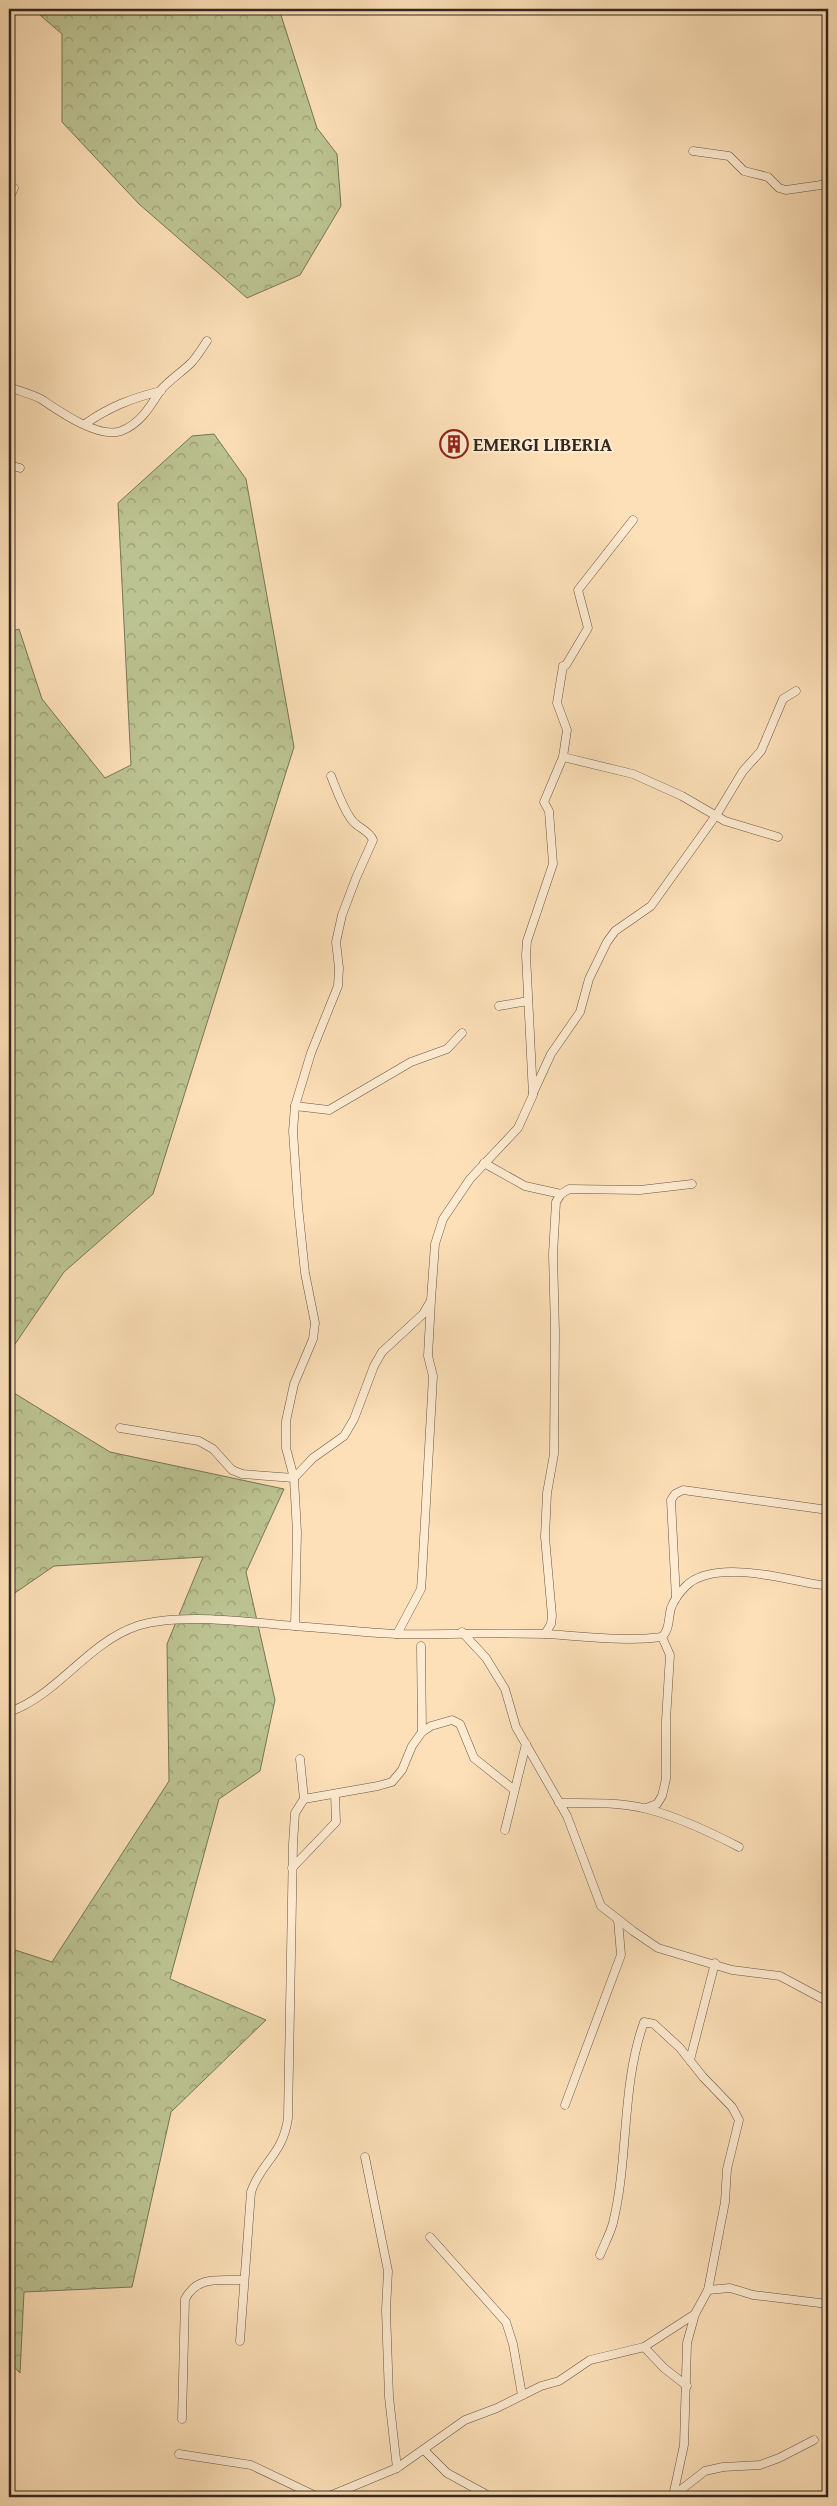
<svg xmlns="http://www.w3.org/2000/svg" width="837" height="2506" font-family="'Gentium Book Plus',serif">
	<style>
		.forest { fill: url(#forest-crowns); stroke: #777658 }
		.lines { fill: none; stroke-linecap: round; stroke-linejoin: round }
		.street-casing { stroke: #655645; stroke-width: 9 }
		.street { stroke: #feebd1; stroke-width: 8 }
		.labels { text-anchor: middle; stroke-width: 4; stroke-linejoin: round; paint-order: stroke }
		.poi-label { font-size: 19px; font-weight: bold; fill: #32281f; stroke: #feebd1; text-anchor: start }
	</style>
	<defs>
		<pattern id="forest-crowns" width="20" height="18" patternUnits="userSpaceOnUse" patternTransform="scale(1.25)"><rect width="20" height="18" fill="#bcc392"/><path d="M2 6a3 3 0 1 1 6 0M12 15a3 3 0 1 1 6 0" fill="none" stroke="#999e77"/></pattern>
	</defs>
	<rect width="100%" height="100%" fill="#fde0b8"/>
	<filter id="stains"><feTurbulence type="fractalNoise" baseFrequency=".004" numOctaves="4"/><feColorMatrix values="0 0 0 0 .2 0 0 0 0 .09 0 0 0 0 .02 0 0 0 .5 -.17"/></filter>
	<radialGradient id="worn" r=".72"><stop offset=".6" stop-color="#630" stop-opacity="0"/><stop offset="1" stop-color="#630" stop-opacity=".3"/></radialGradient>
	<g class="forest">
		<path d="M33 9H279L317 128 337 154 341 206 300 275 247 298 139 204 62 122V34Z"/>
		<path d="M214 434 246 479 294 747 153 1194 64 1272 9 1353V632L19 629 42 699 105 778 131 765 118 503 192 436Z"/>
		<path d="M9 1390 110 1452 284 1489 246 1572 275 1700 260 1771 219 1799 170 1979 266 2020 171 2112 132 2287 24 2292 20 2373 9 2361V1948L52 1962 169 1781 167 1644 203 1557 54 1566 9 1597Z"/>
	</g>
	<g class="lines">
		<defs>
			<g id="street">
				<path d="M693 151 729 156 744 171 768 177 779 188 786 190 828 184"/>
				<path d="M9 199 14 188"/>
				<path d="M9 387C19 391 31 394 41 399 59 411 98 439 121 431 140 424 150 407 160 391 168 381 182 372 191 363 197 357 202 348 207 341"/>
				<path d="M85 424C109 407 132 398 161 391"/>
				<path d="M9 465 20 468"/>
				<path d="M566 665 588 628 578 590 633 520"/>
				<path d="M563 757 633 774 682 796 725 821 778 837"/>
				<path d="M499 1006 528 1001"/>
				<path d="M533 1093 551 1054 580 1012 589 979 607 942 615 931 651 906 717 814 743 771 761 751 783 699 796 691"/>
				<path d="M295 1106 329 1110 411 1062 447 1049 462 1033"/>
				<path d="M484 1163 525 1186 561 1194"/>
				<path d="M120 1428 199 1441 213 1449 232 1470 242 1474 294 1478 313 1458 344 1436 354 1419 374 1366 382 1352 423 1314 430 1302"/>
				<path d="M676 1598 671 1500 675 1494 683 1490 828 1510"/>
				<path d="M295 1626 297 1532 294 1478 286 1448V1421L294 1384 313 1339 315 1323 305 1273 298 1206 293 1131 295 1106 311 1053 338 986 339 968 336 942 342 915 356 878 373 840C369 830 357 828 351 819 342 806 337 791 331 776"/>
				<path d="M462 1632 486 1658 505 1689 516 1727 567 1816 601 1906 633 1931 658 1948 732 1970 780 1976 823 1999"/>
				<path d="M397 1634 421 1589 422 1575 433 1376 428 1356 431 1300 435 1244 443 1219 470 1179 518 1128 533 1095 526 955 527 941 553 864 549 811 544 802 563 757 567 730 557 703 563 666"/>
				<path d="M545 1634 551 1624 552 1616 545 1537 547 1493 554 1454 555 1332 553 1254 556 1202 561 1194 569 1189 640 1190 692 1184"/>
				<path d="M421 1646 422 1732"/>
				<path d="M9 1712C58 1695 87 1643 137 1626 183 1611 258 1624 307 1627 337 1629 367 1633 397 1634 446 1635 496 1632 545 1634 584 1636 623 1642 662 1637 670 1629 668 1619 671 1608 674 1600 680 1592 686 1586 709 1563 765 1574 794 1580 805 1582 817 1586 828 1585"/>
				<path d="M300 1759 304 1799"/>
				<path d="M559 1803C588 1803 619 1802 647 1809 679 1817 710 1832 739 1847"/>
				<path d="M646 1808 657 1804 662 1796 666 1779V1720L670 1655 662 1637"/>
				<path d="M505 1830 526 1744"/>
				<path d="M292 1868 336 1822 335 1794"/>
				<path d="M690 2060 715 1963"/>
				<path d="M565 2105 621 1955 618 1920"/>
				<path d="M365 2157 388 2271 386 2310 389 2397 397 2468"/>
				<path d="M430 2237 506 2322 513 2344 522 2395"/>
				<path d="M600 2255C604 2245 610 2234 613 2223 629 2158 621 2086 644 2022L654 2024 680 2048 703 2077 732 2107 739 2120 727 2169 725 2202 708 2290 695 2314 687 2343 684 2445 673 2496"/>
				<path d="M708 2290 730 2288 753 2295 828 2304"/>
				<path d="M240 2341 251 2192C261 2162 283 2155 288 2118L293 1844 295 1813 304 1799 378 1786 392 1782 402 1770 412 1746 422 1732 431 1726 452 1720 460 1724 474 1758 513 1789"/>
				<path d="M644 2347 695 2314"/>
				<path d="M182 2419 185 2299C198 2275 219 2281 244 2280"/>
				<path d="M424 2450 447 2473 491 2497"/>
				<path d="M179 2454 251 2465 318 2497"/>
				<path d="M673 2496 705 2471 723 2467 760 2465 779 2458 814 2440"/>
				<path d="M327 2497 397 2468 465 2420 497 2408 541 2386 559 2381 590 2360 644 2347 664 2368 687 2386"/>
			</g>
		</defs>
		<use href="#street" class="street-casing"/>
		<use href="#street" class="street"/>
	</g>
	<defs>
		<symbol id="building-ring" viewBox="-11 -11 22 22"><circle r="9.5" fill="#feebd1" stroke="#8f2418" stroke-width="1.5"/><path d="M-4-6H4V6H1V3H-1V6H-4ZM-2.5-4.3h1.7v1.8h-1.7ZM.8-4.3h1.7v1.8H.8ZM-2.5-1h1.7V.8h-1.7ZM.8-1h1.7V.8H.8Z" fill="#8f2418"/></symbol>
	</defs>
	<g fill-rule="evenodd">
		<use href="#building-ring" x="438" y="428" width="32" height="32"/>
	</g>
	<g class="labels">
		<g class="poi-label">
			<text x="473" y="451">EMERGI LIBERIA</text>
		</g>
	</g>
	<rect width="837" height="2506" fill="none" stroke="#fde0b8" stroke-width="30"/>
	<rect x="10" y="10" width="817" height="2486" fill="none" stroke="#32281f" stroke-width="2.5"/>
	<rect x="15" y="15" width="807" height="2476" fill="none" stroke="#32281f"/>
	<rect width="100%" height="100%" filter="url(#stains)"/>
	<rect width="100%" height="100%" fill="url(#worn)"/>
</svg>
